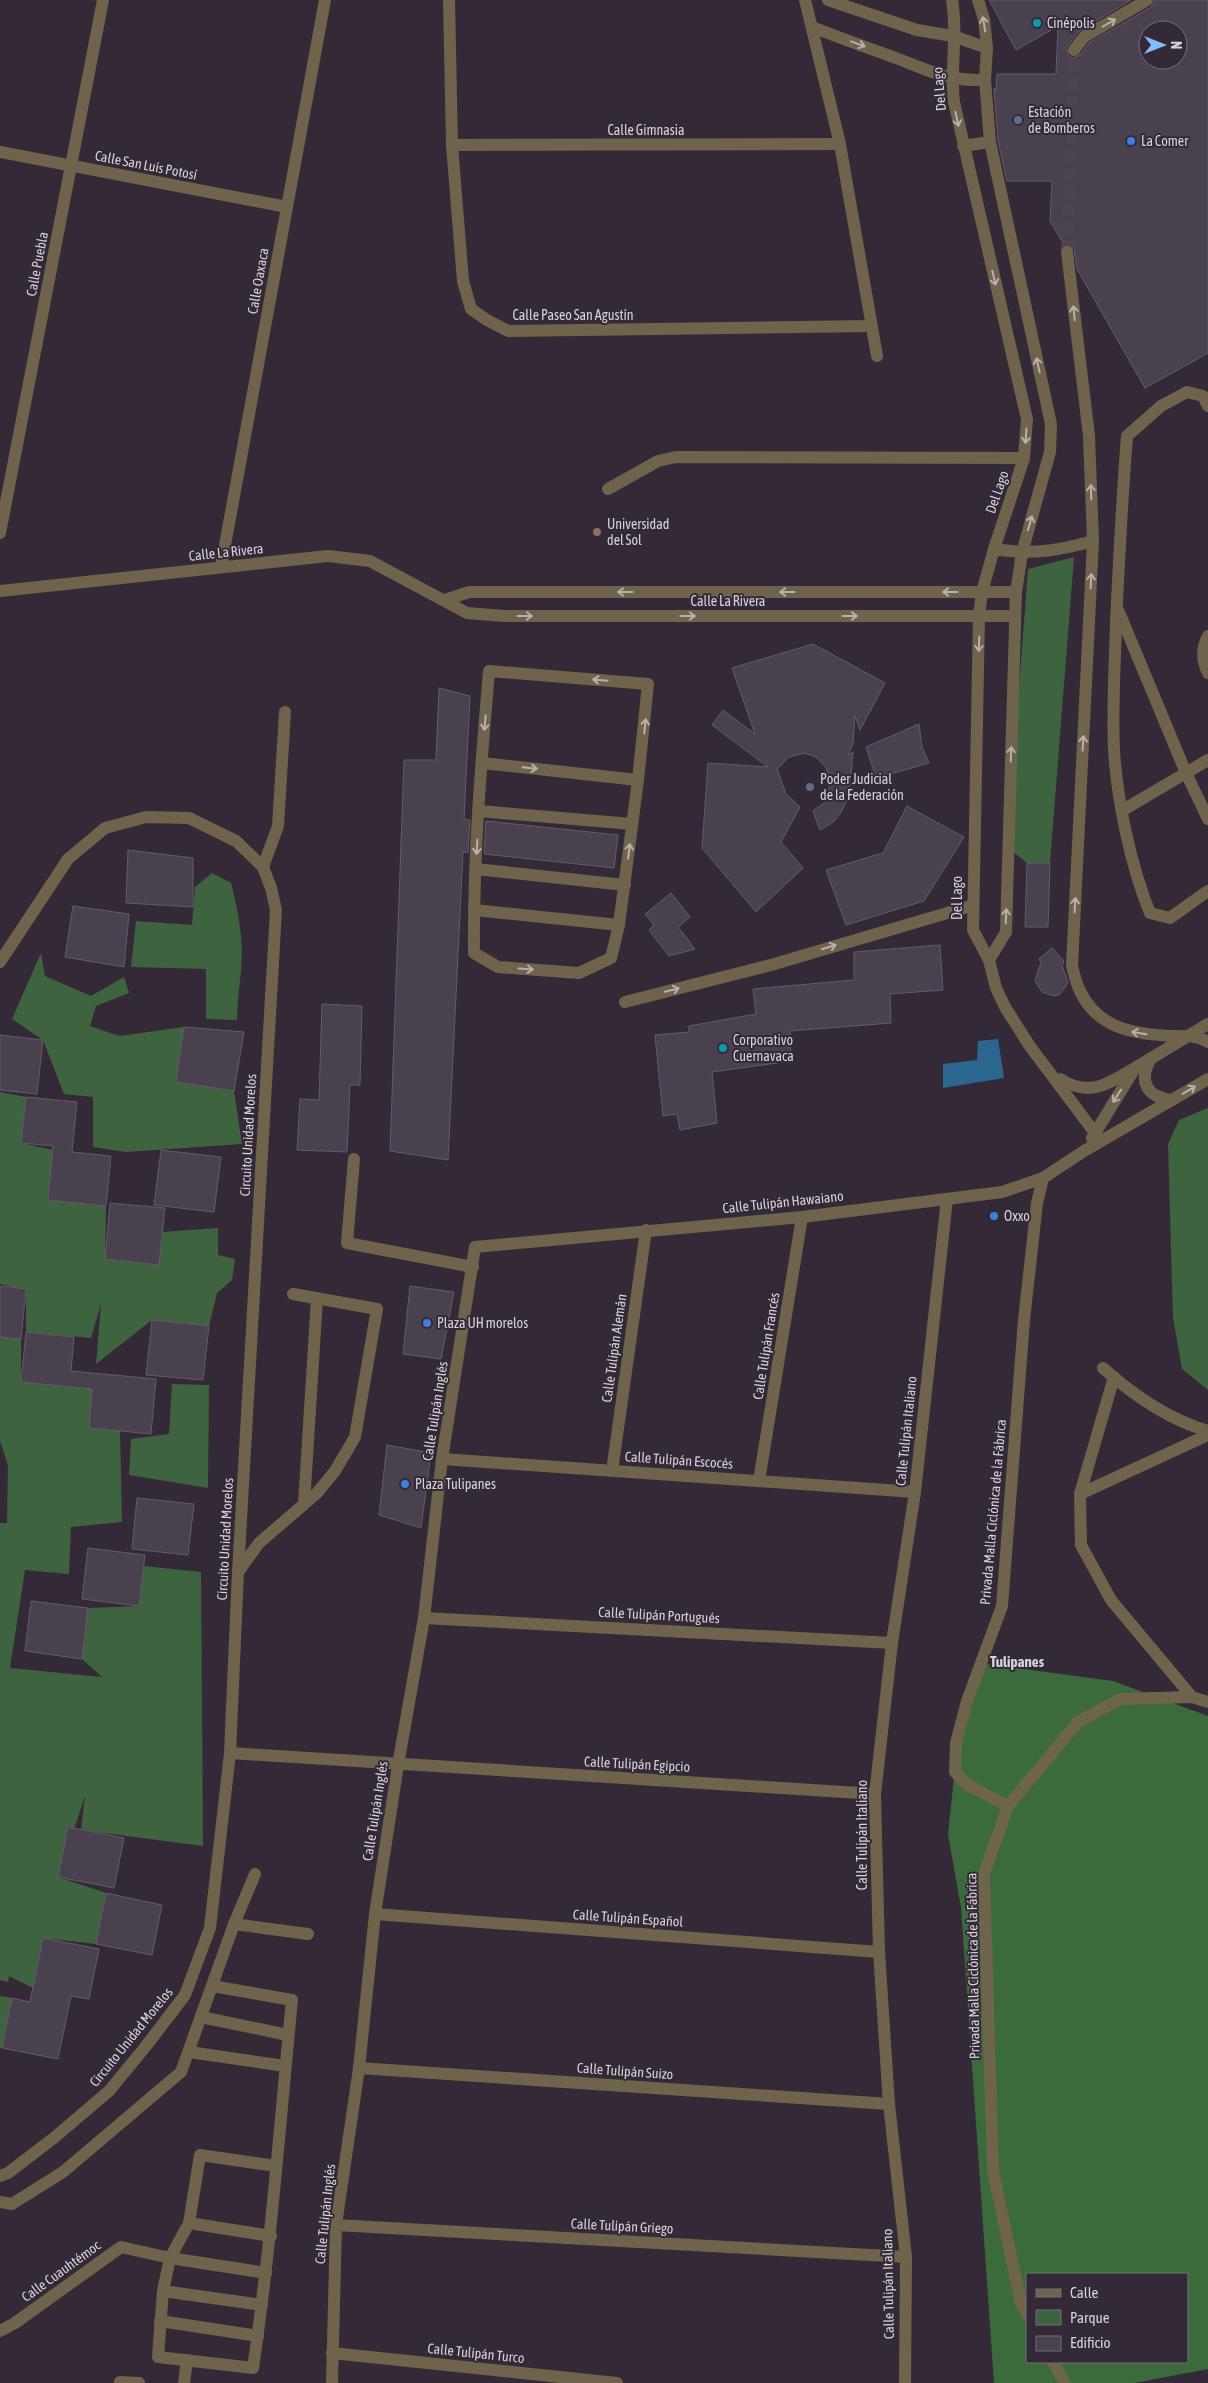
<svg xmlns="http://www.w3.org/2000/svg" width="1208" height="2383" font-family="'Asap Condensed',sans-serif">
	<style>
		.green { fill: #3e633f }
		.forest { fill: #3b6b3d; fill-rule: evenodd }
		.water { fill: #2b668e }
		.building { fill: #4a414e; stroke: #655a69; fill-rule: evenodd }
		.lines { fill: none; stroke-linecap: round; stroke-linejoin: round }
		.minor-tunnel { stroke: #4c434f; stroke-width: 12; stroke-dasharray: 12 6; stroke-linecap: butt }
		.minor { stroke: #6e644b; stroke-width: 12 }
		.oneway { stroke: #b8b0ae }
		.culture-dot { fill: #0f9aa8; stroke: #342a37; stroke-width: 2 }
		.service-dot { fill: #5c6f8a; stroke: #342a37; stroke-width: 2 }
		.shop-dot { fill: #3f7fe0; stroke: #342a37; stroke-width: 2 }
		.education-dot { fill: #8d6e63; stroke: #342a37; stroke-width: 2 }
		.labels { text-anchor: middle; stroke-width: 4; stroke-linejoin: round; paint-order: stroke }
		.poi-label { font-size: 14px; fill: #d7d1d9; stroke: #342a37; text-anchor: start }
		.street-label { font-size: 14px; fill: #d7d1d9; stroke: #342a37 }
		.neighbourhood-label { font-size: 15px; font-weight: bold; fill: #d7d1d9; stroke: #342a37 }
	</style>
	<rect width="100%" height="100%" fill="#342a37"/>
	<g class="green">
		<path d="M1074 557 1050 863H1027L1007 847 1028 569Z"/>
		<path d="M212 873 231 883C238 910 244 940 241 969 240 986 237 1002 237 1020L206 1019V969L131 967 136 921 192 925 195 887Z"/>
		<path d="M41 953 45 976 91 996 124 977 129 993 96 1006 90 1026 119 1036 184 1027 176 1082 234 1091 242 1144 126 1152 93 1147V1097L64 1094 43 1040 12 1019Z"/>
		<path d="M0 1092 26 1097 21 1143 53 1150 48 1200 106 1206 105 1259 148 1264 163 1232 218 1228V1255L235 1259 232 1280 217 1293 209 1326 152 1320 96 1364 101 1304 91 1338 26 1332V1290L0 1284Z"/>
		<path d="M1208 1108V1390L1182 1369 1173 1318 1168 1144 1179 1120Z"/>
		<path d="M0 1337 21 1339V1382L69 1387 94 1373 89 1428 120 1431 122 1522 71 1527 69 1574 25 1570 10 1668 102 1677 82 1659 88 1608 139 1606 144 1566 201 1572 203 1846 81 1830 85 1796 58 1877 106 1893 96 1944 43 1938 33 1988 9 1976 8 1982 0 1980V1523H7L8 1465 0 1441Z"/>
		<path d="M172 1384 209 1385 208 1488 129 1475 131 1439 169 1434Z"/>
		<path d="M0 1996 12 1998 2 2048H0Z"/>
	</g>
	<path class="forest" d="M985 1664 1113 1681 1208 1716V2369L1134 2383H994L961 1907 948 1835 957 1748ZM1027 2274H1187V2362H1027Z"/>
	<path class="water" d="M998 1039 1004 1078 943 1088V1064L977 1060 978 1041Z"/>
	<g class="building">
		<path d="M989 0H1131L1078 32 1066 48 1069 56 1073 58 1080 55 1089 43 1151 7 1155 0H1208V353L1145 388 1077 269 1074 248 1070 244 1064 245 1050 221 1052 181H1007L998 141 994 88 996 89 997 74H1056L1058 26 1016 50ZM1148 30H1178V60H1148Z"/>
		<path d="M813 644 885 683 860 730 855 716 853 744 848 755 853 752 849 796 840 814 832 823 820 830 813 811 824 803 829 790 830 777 825 766 816 757 804 753 789 757 777 769 786 794 800 807 781 842 803 868 756 912 702 848 708 763 768 767 712 725 723 710 755 734 732 668Z"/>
		<path d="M439 688 470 696 464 819 470 820 468 853 463 852 448 1160 390 1151 404 760H436Z"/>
		<path d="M919 724 922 747 929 763 876 778 866 747Z"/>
		<path d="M907 806 964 837 924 901 846 925 826 870 883 853Z"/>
		<path d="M486 821 618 835 614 868 484 854Z"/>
		<path d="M128 850 193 858V907L126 903Z"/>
		<path d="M1027 863H1050L1048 927H1025Z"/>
		<path d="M671 893 690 917 678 927 695 949 669 956 649 930 654 925 645 914Z"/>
		<path d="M73 906 129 914 124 967 65 957Z"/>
		<path d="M940 945 943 990 890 994 891 1023 790 1031 791 1061 712 1072 717 1123 680 1130 677 1114 663 1116 655 1035 689 1032V1026L756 1014 753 989 854 980V952Z"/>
		<path d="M1052 948 1064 961 1062 965 1068 983 1060 994 1054 996 1042 992 1035 981 1041 962 1039 959Z"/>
		<path d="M322 1004 362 1006 360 1085H350L347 1152 297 1150 300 1099 319 1100Z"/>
		<path d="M184 1027 244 1032 234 1091 176 1082Z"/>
		<path d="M0 1035 43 1040 37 1094 0 1090Z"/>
		<path d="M26 1097 77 1102 72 1152 111 1156 106 1206 48 1200 53 1146 21 1143Z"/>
		<path d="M161 1150 221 1157 214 1212 154 1205Z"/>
		<path d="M110 1203 165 1208 159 1265 105 1259Z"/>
		<path d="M0 1286 26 1289 21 1339 0 1337Z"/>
		<path d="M410 1286 454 1292 441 1359 403 1354Z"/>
		<path d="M152 1320 209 1326 203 1380 146 1375Z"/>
		<path d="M26 1332 74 1337 71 1371 156 1379 151 1434 89 1428 92 1389 21 1382Z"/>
		<path d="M387 1445 431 1453 421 1528 379 1515Z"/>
		<path d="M137 1498 194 1504 188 1555 132 1549Z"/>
		<path d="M88 1548 145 1555 139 1606 82 1599Z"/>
		<path d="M31 1601 88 1608 82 1659 25 1651Z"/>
		<path d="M68 1827 124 1838 114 1888 58 1877Z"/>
		<path d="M106 1893 162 1905 152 1955 96 1944Z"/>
		<path d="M43 1938 99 1949 89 1999 71 1996 58 2059 2 2048 12 1998 30 2002Z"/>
	</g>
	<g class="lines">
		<path class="minor-tunnel" d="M1067 252 1074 50"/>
		<g class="minor">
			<path d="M449 0 452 145 463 281 471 309 487 320 508 331 871 326"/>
			<path d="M805 0 840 144 877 356"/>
			<path d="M828 0 917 30 953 36 987 48"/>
			<path d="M952 0C958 34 950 68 954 102L1027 419 1024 458 994 549 982 592 979 616 973 930 989 960 996 988 1005 1007 1029 1045 1101 1141"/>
			<path d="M978 0 984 19 987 48 985 80 990 142 1051 424 1050 452 1022 553 1016 592 1006 932 989 960"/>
			<path d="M812 27C840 38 868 48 896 58 930 71 947 81 985 80"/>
			<path d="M1074 50 1084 37 1147 0"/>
			<path d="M452 145 840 144"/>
			<path d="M963 146 990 142"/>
			<path d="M0 152 287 207"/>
			<path d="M1067 252 1089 436 1093 541 1072 966C1074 974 1076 983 1080 991 1098 1029 1134 1034 1171 1036 1184 1036 1197 1035 1208 1042"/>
			<path d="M1208 406 1203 396 1187 392 1161 406 1127 436C1122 498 1119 560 1116 622 1115 665 1112 708 1114 750 1117 800 1131 867 1150 913L1170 918 1208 891"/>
			<path d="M608 489 658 461 676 457 1024 458"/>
			<path d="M0 533 103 0"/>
			<path d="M994 549C1031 555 1057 551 1093 541"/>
			<path d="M221 567 325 0"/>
			<path d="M0 591 328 556 370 561 467 613 504 616H1015"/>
			<path d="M445 600 469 592H1016"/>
			<path d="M1119 612 1186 773 1208 819"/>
			<path d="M1208 636C1201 649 1202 660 1208 673"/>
			<path d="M482 763 638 780 648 684 489 671C481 765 473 859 474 953L498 967 579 973 611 958 619 925 638 780"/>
			<path d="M1123 810 1208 760"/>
			<path d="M479 811 632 824"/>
			<path d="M263 867 278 826 285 712"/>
			<path d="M476 869 625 885"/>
			<path d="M474 910 619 925"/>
			<path d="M0 962 68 859 105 828 146 817 189 818 236 841 263 867 271 888 276 910 238 1572 230 1753 210 1928 185 1995 146 2046 109 2091 55 2137 8 2173 0 2176"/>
			<path d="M625 1002 771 965 971 906"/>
			<path d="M1151 1058C1138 1081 1146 1097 1172 1100"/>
			<path d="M1060 1079C1089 1097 1107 1085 1133 1069"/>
			<path d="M1092 1138 1135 1068 1208 1024"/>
			<path d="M354 1159 347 1243 473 1267"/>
			<path d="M1103 1368C1132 1394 1170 1420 1208 1431"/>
			<path d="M442 1459 915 1492"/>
			<path d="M612 1471 646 1230"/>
			<path d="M759 1481 802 1217"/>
			<path d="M1080 1494 1114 1377"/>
			<path d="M304 1504 317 1298"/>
			<path d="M238 1572 259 1543 317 1493 335 1471 355 1437 377 1309 293 1294"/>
			<path d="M424 1618 892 1643"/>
			<path d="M1192 1697 1111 1600 1081 1545 1080 1494 1208 1435"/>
			<path d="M230 1753 875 1794"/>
			<path d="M1008 1806 966 1784 955 1772 956 1743 967 1701 1002 1606 1024 1320 1037 1203 1043 1178"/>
			<path d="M375 1914 879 1952"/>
			<path d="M234 1924 308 1934"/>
			<path d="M212 1986 292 2000C280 2123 271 2246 253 2368L158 2357 163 2291 170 2258 189 2223 200 2155 276 2166"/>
			<path d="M201 2017 288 2035"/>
			<path d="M189 2052 285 2066"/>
			<path d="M359 2068 889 2104"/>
			<path d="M0 2202 12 2204 63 2172 181 2072 234 1924 255 1874"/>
			<path d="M189 2223 271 2236"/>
			<path d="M336 2225 906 2257"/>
			<path d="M163 2291 262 2305"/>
			<path d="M1027 2314 1021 2303 993 2171 984 1874 1008 1806 1078 1722 1120 1699 1192 1697 1208 1702"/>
			<path d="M160 2321 258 2336"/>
			<path d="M0 2331 15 2323 121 2247 170 2258 266 2273"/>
			<path d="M332 2353 617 2383"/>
			<path d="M1053 2362 1065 2383"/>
			<path d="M120 2382 139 2383"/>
			<path d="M184 2383 187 2360"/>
			<path d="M332 2383 336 2225 359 2068 375 1914 398 1765 424 1618 442 1459 475 1247 802 1217 1002 1192 1043 1178 1084 1151 1208 1079"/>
			<path d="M905 2383 906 2257 889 2104 879 1952 875 1794 892 1643 915 1492 947 1199"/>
		</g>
	</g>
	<defs><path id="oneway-shaft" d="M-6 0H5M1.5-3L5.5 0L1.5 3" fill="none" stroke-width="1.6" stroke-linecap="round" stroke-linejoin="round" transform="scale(1.25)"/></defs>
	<g class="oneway">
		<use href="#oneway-shaft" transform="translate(1109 23) rotate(-30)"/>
		<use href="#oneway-shaft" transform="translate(984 24) rotate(-99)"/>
		<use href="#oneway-shaft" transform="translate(858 44) rotate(20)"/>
		<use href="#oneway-shaft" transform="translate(957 119) rotate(78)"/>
		<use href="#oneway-shaft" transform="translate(994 278) rotate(77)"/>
		<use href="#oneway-shaft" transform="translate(1074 313) rotate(-96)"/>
		<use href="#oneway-shaft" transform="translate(1038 365) rotate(-103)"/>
		<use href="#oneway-shaft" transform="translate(1026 436) rotate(94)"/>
		<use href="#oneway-shaft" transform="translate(1091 492) rotate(-92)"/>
		<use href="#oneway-shaft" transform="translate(1030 523) rotate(-74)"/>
		<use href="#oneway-shaft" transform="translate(1091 581) rotate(-87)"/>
		<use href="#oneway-shaft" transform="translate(625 592) rotate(180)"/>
		<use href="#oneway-shaft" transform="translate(787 592) rotate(180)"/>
		<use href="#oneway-shaft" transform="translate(950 592) rotate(180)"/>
		<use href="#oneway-shaft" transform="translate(525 616)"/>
		<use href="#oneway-shaft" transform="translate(688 616)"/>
		<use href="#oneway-shaft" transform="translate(850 616)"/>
		<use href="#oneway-shaft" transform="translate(979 644) rotate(92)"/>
		<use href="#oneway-shaft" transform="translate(600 680) rotate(-175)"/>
		<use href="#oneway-shaft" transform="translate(485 723) rotate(95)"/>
		<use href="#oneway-shaft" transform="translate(645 726) rotate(-84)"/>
		<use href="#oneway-shaft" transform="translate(1083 743) rotate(-87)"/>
		<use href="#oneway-shaft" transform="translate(1011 754) rotate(-88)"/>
		<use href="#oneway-shaft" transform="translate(530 768) rotate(6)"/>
		<use href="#oneway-shaft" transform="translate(477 847) rotate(93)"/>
		<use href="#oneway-shaft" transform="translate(629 851) rotate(-83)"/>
		<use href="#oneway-shaft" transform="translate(1075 905) rotate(-87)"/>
		<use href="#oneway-shaft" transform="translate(1006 916) rotate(-88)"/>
		<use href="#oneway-shaft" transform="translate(829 947) rotate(-17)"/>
		<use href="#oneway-shaft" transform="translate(526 969) rotate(4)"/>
		<use href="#oneway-shaft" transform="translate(672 990) rotate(-14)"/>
		<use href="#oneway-shaft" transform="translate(1139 1033) rotate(-171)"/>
		<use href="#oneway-shaft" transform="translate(1189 1090) rotate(-31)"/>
		<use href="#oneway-shaft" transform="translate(1117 1096) rotate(122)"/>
	</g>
	<g class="culture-dot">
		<circle cx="1037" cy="23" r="5"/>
		<circle cx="723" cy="1048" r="5"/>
	</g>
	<g class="service-dot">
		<circle cx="1018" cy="120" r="5"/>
		<circle cx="810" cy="787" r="5"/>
	</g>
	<g class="shop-dot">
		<circle cx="1131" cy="141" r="5"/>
		<circle cx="994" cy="1216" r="5"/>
		<circle cx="427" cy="1323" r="5"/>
		<circle cx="405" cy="1484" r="5"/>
	</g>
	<circle class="education-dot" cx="597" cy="532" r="5"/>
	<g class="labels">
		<g class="poi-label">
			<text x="1047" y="28">Cinépolis</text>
			<text x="1028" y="117">Estación<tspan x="1028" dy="16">de Bomberos</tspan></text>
			<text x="1141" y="146">La Comer</text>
			<text x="607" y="529">Universidad<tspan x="607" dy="16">del Sol</tspan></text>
			<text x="820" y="784">Poder Judicial<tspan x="820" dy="16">de la Federación</tspan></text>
			<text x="733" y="1045">Corporativo<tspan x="733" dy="16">Cuernavaca</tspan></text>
			<text x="1004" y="1221">Oxxo</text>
			<text x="437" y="1328">Plaza UH morelos</text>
			<text x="415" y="1489">Plaza Tulipanes</text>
		</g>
		<g class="street-label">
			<text transform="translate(939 89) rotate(-95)" y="5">Del Lago</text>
			<text x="646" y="135">Calle Gimnasia</text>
			<text transform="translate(146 165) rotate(11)" y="5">Calle San Luis Potosí</text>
			<text transform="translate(37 264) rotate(-79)" y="5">Calle Puebla</text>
			<text transform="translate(258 281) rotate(-80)" y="5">Calle Oaxaca</text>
			<text x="573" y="320">Calle Paseo San Agustín</text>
			<text transform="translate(997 492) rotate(-71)" y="5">Del Lago</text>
			<text transform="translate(226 552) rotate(-6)" y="5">Calle La Rivera</text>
			<text x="728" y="606">Calle La Rivera</text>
			<text transform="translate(957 898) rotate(-90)" y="5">Del Lago</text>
			<text transform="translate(248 1135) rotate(-87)" y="5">Circuito Unidad Morelos</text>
			<text transform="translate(783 1202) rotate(-6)" y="5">Calle Tulipán Hawaiano</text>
			<text transform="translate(766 1346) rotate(-81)" y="5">Calle Tulipán Francés</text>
			<text transform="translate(614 1348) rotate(-82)" y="5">Calle Tulipán Alemán</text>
			<text transform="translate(435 1411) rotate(-81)" y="5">Calle Tulipán Inglés</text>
			<text transform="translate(906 1431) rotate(-84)" y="5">Calle Tulipán Italiano</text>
			<text transform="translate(679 1460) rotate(4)" y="5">Calle Tulipán Escocés</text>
			<text transform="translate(993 1512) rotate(-85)" y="5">Privada Malla Ciclónica de la Fábrica</text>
			<text transform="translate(225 1539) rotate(-87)" y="5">Circuito Unidad Morelos</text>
			<text transform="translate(659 1615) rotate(3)" y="5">Calle Tulipán Portugués</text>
			<text transform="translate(637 1764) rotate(3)" y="5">Calle Tulipán Egipcio</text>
			<text transform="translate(375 1811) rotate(-81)" y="5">Calle Tulipán Inglés</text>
			<text transform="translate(862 1835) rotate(-90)" y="5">Calle Tulipán Italiano</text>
			<text transform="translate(628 1918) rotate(4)" y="5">Calle Tulipán Español</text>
			<text transform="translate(973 1966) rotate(-91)" y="5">Privada Malla Ciclónica de la Fábrica</text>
			<text transform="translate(131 2037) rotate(-51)" y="5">Circuito Unidad Morelos</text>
			<text transform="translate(625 2071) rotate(4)" y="5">Calle Tulipán Suizo</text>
			<text transform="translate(325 2214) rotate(-84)" y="5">Calle Tulipán Inglés</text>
			<text transform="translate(622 2226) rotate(3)" y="5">Calle Tulipán Griego</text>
			<text transform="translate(61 2271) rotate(-36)" y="5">Calle Cuauhtémoc</text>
			<text transform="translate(888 2284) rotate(-91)" y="5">Calle Tulipán Italiano</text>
			<text transform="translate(476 2353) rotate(6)" y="5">Calle Tulipán Turco</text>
		</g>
		<g class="neighbourhood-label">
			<text x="1017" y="1667">Tulipanes</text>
		</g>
	</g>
	<rect x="1026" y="2273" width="162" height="90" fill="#342a37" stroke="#756d78"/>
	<rect x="1036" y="2289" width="25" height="8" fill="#6e644b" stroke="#756d78"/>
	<text x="1070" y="2298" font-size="15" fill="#d7d1d9">Calle</text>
	<rect x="1036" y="2310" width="25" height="15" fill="#3e633f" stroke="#756d78"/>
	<text x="1070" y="2323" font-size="15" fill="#d7d1d9">Parque</text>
	<rect x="1036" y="2336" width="25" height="15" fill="#4a414e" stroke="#756d78"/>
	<text x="1070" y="2348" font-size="15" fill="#d7d1d9">Edificio</text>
	<g transform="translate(1163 45) rotate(90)"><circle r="24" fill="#342a37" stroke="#756d78"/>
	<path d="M0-4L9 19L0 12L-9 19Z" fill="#86bbfb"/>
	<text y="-8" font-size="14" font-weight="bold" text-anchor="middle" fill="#d7d1d9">N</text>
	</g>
</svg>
